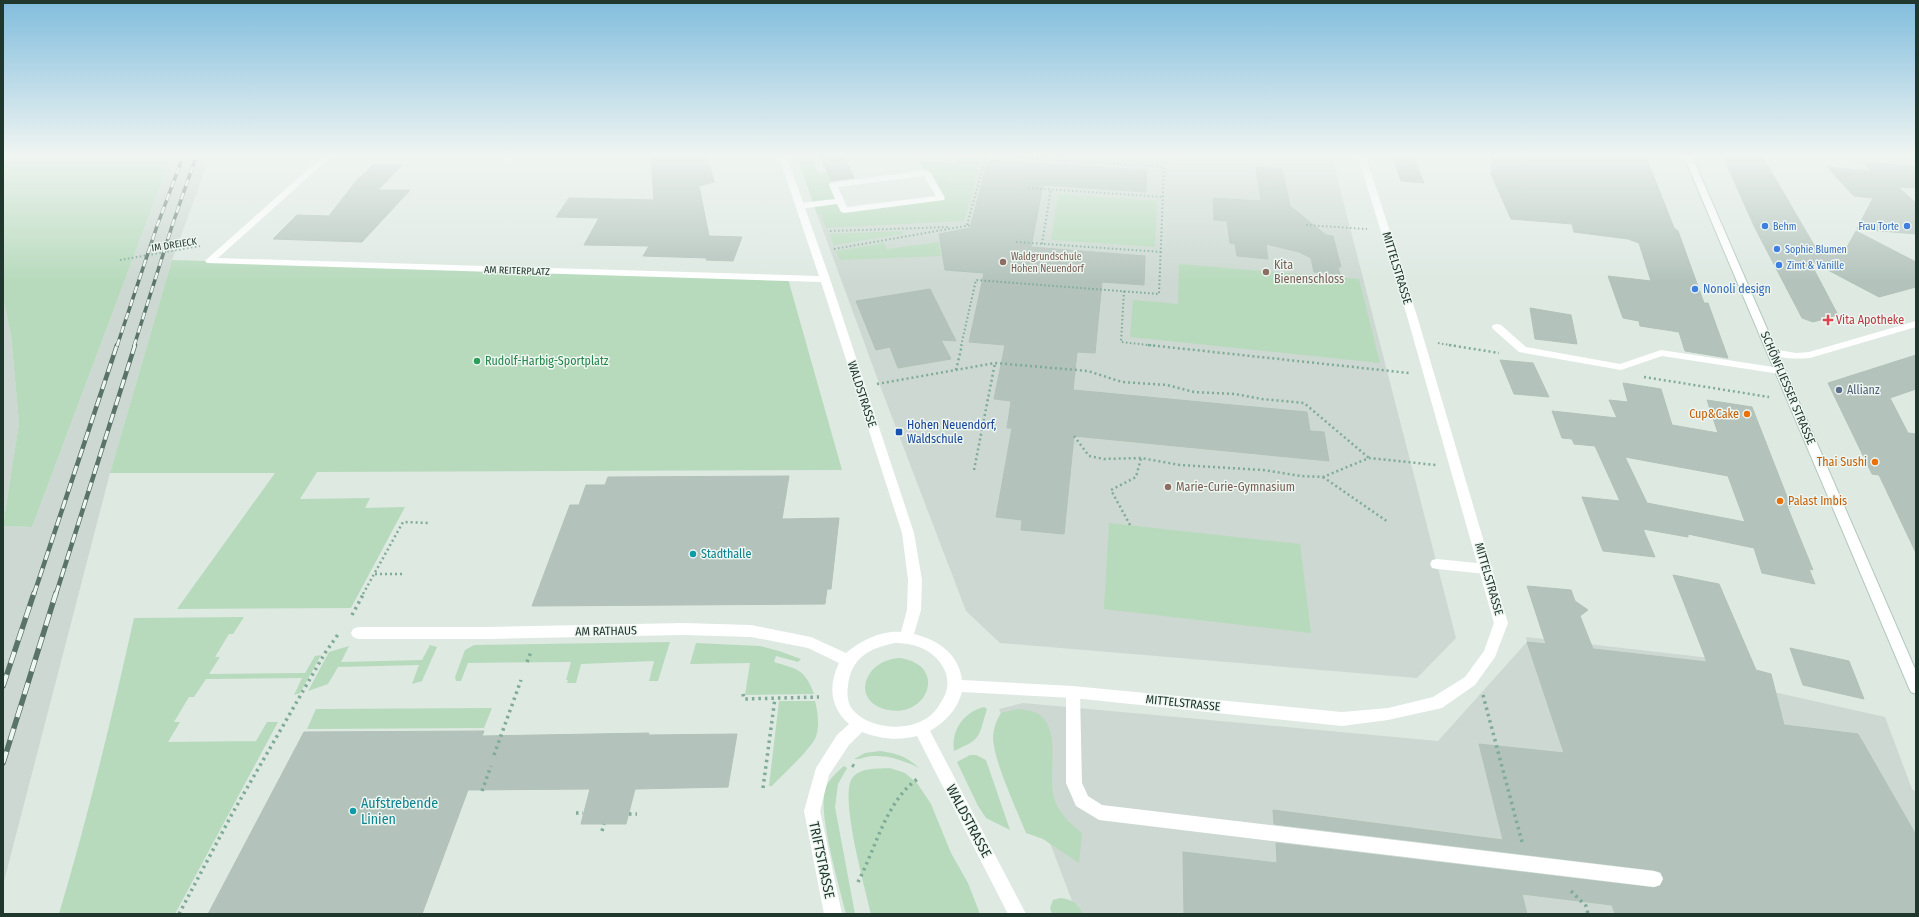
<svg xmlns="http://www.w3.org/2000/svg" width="1919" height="917" font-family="'Fira Sans Condensed',sans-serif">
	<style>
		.built { fill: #ccd8d1 }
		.green { fill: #b7dabc }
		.building { fill: #b3c3bb; stroke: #b1c2b9; fill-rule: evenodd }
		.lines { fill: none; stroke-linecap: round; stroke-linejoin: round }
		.secondary-casing { stroke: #b1c8bd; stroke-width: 2 }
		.path-far2 { stroke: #7fab98; stroke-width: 2; stroke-dasharray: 1.5 2.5; stroke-linecap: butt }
		.path-far1 { stroke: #7fab98; stroke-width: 2.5; stroke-dasharray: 2 3; stroke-linecap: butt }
		.path { stroke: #7fab98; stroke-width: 3.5; stroke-dasharray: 2.5 4; stroke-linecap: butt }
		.lane { fill: #fff; fill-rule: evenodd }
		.street { fill: #fff; fill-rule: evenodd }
		.secondary { fill: #fff; fill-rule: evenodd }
		.rail-far2-casing { stroke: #5a7369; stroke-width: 3.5 }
		.rail-far1-casing { stroke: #5a7369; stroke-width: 4.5 }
		.rail-casing { stroke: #5a7369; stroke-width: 5.5 }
		.rail-far2 { stroke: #eef6f1; stroke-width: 2.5; stroke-dasharray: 7; stroke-linecap: butt }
		.rail-far1 { stroke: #eef6f1; stroke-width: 3; stroke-dasharray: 9; stroke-linecap: butt }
		.rail { stroke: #eef6f1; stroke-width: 4; stroke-dasharray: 12; stroke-linecap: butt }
		.shop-dot { fill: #3f7fe0; stroke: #eef6f1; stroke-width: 1.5 }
		.education-dot { fill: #8d6e63; stroke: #eef6f1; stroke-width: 1.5 }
		.health-dot { fill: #e0444e; stroke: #eef6f1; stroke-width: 1.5 }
		.leisure-dot { fill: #2e9e5b; stroke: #eef6f1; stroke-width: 1.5 }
		.service-dot { fill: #5c6f8a; stroke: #eef6f1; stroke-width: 1.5 }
		.food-dot { fill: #e8710a; stroke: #eef6f1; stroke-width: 1.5 }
		.transit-dot { fill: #1a4fb4; stroke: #eef6f1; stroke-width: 1.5 }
		.culture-dot { fill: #0f9aa8; stroke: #eef6f1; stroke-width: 1.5 }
		.labels { text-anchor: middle; stroke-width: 3; stroke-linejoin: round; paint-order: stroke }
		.far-shop-label { font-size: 10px; fill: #366cbe; stroke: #eef6f1; text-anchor: start }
		.far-street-label { font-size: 10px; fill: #20372e; stroke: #eef6f1 }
		.far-education-label { font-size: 10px; fill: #785e54; stroke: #eef6f1; text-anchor: start }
		.education-label { font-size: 12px; fill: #785e54; stroke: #eef6f1; text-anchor: start }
		.street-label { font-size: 12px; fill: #20372e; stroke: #eef6f1 }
		.shop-label { font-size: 12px; fill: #366cbe; stroke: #eef6f1; text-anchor: start }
		.health-label { font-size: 12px; fill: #be3a42; stroke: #eef6f1; text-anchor: start }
		.leisure-label { font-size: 12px; fill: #27864d; stroke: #eef6f1; text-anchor: start }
		.service-label { font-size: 12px; fill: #4e5e75; stroke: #eef6f1; text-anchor: start }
		.food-label { font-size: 12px; fill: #c56008; stroke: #eef6f1; text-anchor: end }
		.transit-label { font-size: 12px; fill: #164399; stroke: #eef6f1; text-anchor: start }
		.culture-label { font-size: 12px; fill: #0d838f; stroke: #eef6f1; text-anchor: start }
		.near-culture-label { font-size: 14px; fill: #0d838f; stroke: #eef6f1; text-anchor: start }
		.near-street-label { font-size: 14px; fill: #20372e; stroke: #eef6f1 }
	</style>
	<rect width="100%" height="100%" fill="#dee9e2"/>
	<g class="built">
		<path d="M172 154H211L172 260 110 473 3 885V297L11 335 19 423 3 526 32 527Z"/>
		<path d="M957 154H1331L1456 638 1417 678 1000 643 966 611 879 383 817 214 947 197Z"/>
		<path d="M1526 637 1728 660 1738 684 1885 717 1912 789 1916 792V914H1077L999 709 1023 703 1438 741 1527 642Z"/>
	</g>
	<g class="green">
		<path d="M3 154H172L32 527 3 526 19 423 11 335 3 297Z"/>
		<path d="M796 154H822L811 157 818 173 827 172 844 211 941 198 917 156 927 155 930 161 955 163 947 197 957 158 981 159 964 221 826 228 821 214H817Z"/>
		<path d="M1027 154H1169V165L1027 156Z"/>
		<path d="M1058 194 1157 201 1155 247 1051 240Z"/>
		<path d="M902 231 903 234 834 245 829 234Z"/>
		<path d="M939 242 941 256 840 260 836 251 884 243 887 249Z"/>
		<path d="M172 260 788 279 842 470 317 472 300 499 370 498 365 508 405 507 351 608 177 609 275 473H110Z"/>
		<path d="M1179 264 1359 279 1380 363 1130 337 1133 300 1178 304Z"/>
		<path d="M1109 523 1300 544 1311 633 1104 609Z"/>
		<path d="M244 617 233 634H229L215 657H220L209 674 305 673 315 656 321 655 300 693 294 695 302 678 206 679 194 697H189L174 722H180L168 742 256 741 267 722H278L175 914H59C88 816 112 717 134 618Z"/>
		<path d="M670 642 658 681H649L654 661 581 664 576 683H567L568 680H566L571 662 468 663 461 681H456L455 677 465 650 474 645Z"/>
		<path d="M696 643 760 646 779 651 801 659 798 662 776 656 774 662C797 669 805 669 814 694L745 695 750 663 690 664Z"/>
		<path d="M430 645 437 647 422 681 412 684 419 665 338 667 328 684 308 691 329 652 349 646 341 662 422 660Z"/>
		<path d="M900 658C948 665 928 718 888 710 850 702 863 660 900 658Z"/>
		<path d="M779 701H815C818 712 820 728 815 739 805 755 785 772 772 786H769Z"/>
		<path d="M984 707 987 709C978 737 983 738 954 751 951 730 964 712 984 707Z"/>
		<path d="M492 708 484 728 307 729 316 709Z"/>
		<path d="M1017 709C1025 710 1038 711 1043 718 1062 740 1044 779 1057 806 1063 817 1072 825 1082 833L1079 863 1043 839 1026 833C1016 808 995 764 993 739 993 730 996 721 1001 713Z"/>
		<path d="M880 751C897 753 907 757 919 768 905 761 889 755 873 756 867 756 860 760 854 759L865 753Z"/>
		<path d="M970 755H976L986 760 1010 830 986 818 978 806 957 762Z"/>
		<path d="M844 766 847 768 838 784 835 807 855 914H846C840 887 816 810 826 787 830 778 837 772 844 766Z"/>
		<path d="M890 768 905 773 917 783 931 804 951 853 968 883 980 914H871C866 891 838 793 853 777 862 767 878 769 890 768Z"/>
		<path d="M1060 898C1072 899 1078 904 1083 914H1052L1050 908 1053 900Z"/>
	</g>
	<g class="building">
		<path d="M654 154H707L714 182 699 186 709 236 742 237 733 261 706 260 707 258 643 256 649 246 584 245 599 218 556 217 569 198 654 200 651 158H654Z"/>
		<path d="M820 154H843L854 178 831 181Z"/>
		<path d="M1392 154H1412L1424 183 1401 181Z"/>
		<path d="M1492 154H1645L1674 228 1678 231 1704 303H1708L1728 358 1685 351 1679 332 1640 326 1639 321 1623 318 1608 276 1651 281 1639 243 1628 239 1574 232 1572 224 1511 219 1491 174Z"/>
		<path d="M1722 154H1761L1814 245 1846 249 1856 231 1916 262V287L1879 297 1809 260 1838 315 1813 322 1802 318 1754 226Z"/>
		<path d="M988 160 1147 170 1146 192 1043 185 1031 247 1145 256 1144 285 1102 282 1095 353 1077 352 1073 390 1307 412 1310 431 1324 432 1329 461 1074 436 1064 534 1021 530 1022 520 996 517 1012 428H1007L1011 401 994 399 1005 345 969 342 984 273 945 270 939 234 970 228Z"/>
		<path d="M1862 162 1916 166V188L1898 187 1916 203V234L1857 229 1873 198 1854 196 1827 167 1871 171Z"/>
		<path d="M373 165H402L378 190H410L362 242 273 239 297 215 329 216 357 180Z"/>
		<path d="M1256 167 1282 169 1290 206 1326 235 1333 236 1341 267H1338L1340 274 1314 272 1311 258 1299 252 1266 244 1268 259 1237 256 1235 244 1230 243 1227 221 1214 220 1213 198 1261 201Z"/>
		<path d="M930 289 956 341 941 340 951 359 898 368 890 347 876 350 856 301Z"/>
		<path d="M1530 308 1571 315 1577 344 1535 339Z"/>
		<path d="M1916 355V389L1890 398 1908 433 1916 434V553L1879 475 1872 474 1828 383Z"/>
		<path d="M1500 360 1533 363 1549 397 1514 394Z"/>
		<path d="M1623 383 1661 389 1672 425 1718 433 1707 400 1752 407 1791 507 1787 506 1813 570 1809 569 1815 584 1762 573 1754 548 1688 534V537L1643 529 1655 557 1603 551 1582 497 1620 501 1595 446 1574 444 1572 439 1562 438 1552 411 1617 418 1609 400 1628 402ZM1625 457 1728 476 1745 522 1647 503Z"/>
		<path d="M789 476 782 519 839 518 831 589H827L825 604 532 606 570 505H579L586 485H605L608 477Z"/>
		<path d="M1673 575 1719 584 1756 670 1771 674 1784 725 1858 734 1916 835V914H1615L1612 905 1522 894 1527 914H1184L1183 852 1277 863 1276 843 1654 888 1660 886 1664 878 1661 872 1654 870 1274 824 1273 810 1503 840 1479 744 1564 753 1527 642 1546 644 1527 586 1571 590 1575 601 1588 610 1580 616 1593 649 1707 662Z"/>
		<path d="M1790 648 1849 661 1864 699 1803 685Z"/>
		<path d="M484 731 482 736 649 733 648 735 737 734 728 787 635 789 626 824H581L590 789 468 790 422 914H208L304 732Z"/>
	</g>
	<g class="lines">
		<defs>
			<path id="secondary" d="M1683 154H1691L1916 671V694L1911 692 1909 688Z"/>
		</defs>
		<use href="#secondary" class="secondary-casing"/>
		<g class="path-far2">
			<path d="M961 154 1164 167 1159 294 976 280 961 346"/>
			<path d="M1063 161 1064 154"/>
			<path d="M1028 188 1164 197"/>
			<path d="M967 225 986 156"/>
			<path d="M1306 225 1367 229"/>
			<path d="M830 231 950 227"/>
			<path d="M1016 242 1162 252"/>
			<path d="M1042 244 1051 189"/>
			<path d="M834 249 971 225"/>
			<path d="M120 260 200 246"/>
			<path d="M1124 291 1121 342 1157 346"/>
			<path d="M1438 343 1456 346"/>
		</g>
		<g class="path-far1">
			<path d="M1148 345 1409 373"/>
			<path d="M1449 345 1499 353"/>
			<path d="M956 370 962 345"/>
			<path d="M1644 377 1769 397"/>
			<path d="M877 384 995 363 1088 371 1122 382 1167 385 1194 392 1235 394 1262 399 1304 403 1369 458"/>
			<path d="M1074 436 1089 456 1104 459 1141 458 1180 465 1263 470 1301 476 1323 477 1369 458 1436 465"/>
			<path d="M974 470 995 363"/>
			<path d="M1323 477 1388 522"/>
			<path d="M1130 525 1111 490 1136 477 1141 458"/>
			<path d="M375 574H403"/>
			<path d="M363 594 403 522 429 523"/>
		</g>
		<g class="path">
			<path d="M352 615 364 593"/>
			<path d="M527 662 531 652"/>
			<path d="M743 694 744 699 819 697"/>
			<path d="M1483 695 1522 842"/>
			<path d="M494 755 521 680"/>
			<path d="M852 765 857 768"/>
			<path d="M763 788 775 698"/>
			<path d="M482 791 491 766"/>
			<path d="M576 813H583"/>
			<path d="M629 814H637"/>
			<path d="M602 831 604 824"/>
			<path d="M858 882C876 848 886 800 919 778"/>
			<path d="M1571 891 1586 906 1588 914"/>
			<path d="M179 914 232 814 325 653 339 633"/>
		</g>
		<g class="lane">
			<path d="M927 170 931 173 945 198 944 200 844 213 841 212 837 204 800 209 796 206 800 203 835 199 829 185 830 183ZM924 176 936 196 847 207 838 187Z"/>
			<path d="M1497 324 1501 325 1526 347 1620 364 1661 350 1780 368 1785 371 1780 374 1662 356 1621 370 1519 352 1493 329 1492 327 1493 325Z"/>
			<path d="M1437 559 1486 564 1491 565 1493 569 1491 573 1486 574 1437 569 1432 568 1430 564 1432 560Z"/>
			<path d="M1073 686 1078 688 1080 692 1082 783 1088 796 1102 805 1654 871 1660 873 1663 879 1660 885 1654 887 1099 820 1076 806 1066 783V692L1068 688Z"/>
		</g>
		<g class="street">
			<path d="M325 154H334L218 258 819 276 778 154H786L830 279 914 533 922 580 921 610 914 634C938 640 959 654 962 680L1073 686 1342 712 1388 708 1433 697 1465 677 1484 651 1494 623 1407 316 1357 154H1365L1417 316 1508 623 1495 657 1475 685 1442 708 1388 720 1342 726 1073 698 962 692C957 710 945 722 930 731L1026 914H1008L917 736C897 741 881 739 862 732L849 745 829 775 820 811 842 914H824L804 811 816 768 837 735 849 724C830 707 828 686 839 663L808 648 751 637 683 635 488 639H358L353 637 351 633 353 629 358 627H488L683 623 751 625 811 637 846 653C860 641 882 630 901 632L907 610 908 580 902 533 821 282 207 263 205 261 207 259ZM895 643C903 643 911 644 919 647 941 655 957 680 941 702 939 705 937 709 934 712 915 733 870 731 852 709 847 702 847 693 848 686 851 658 869 648 895 643Z"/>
			<path d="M1916 321V327L1810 358C1800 359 1774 359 1767 352L1772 349 1796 353 1809 352Z"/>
		</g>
		<use href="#secondary" class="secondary"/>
		<defs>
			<g id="rail-far2">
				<path d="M117 346 157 226 184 154"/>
				<path d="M134 346 173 223 197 154"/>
			</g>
			<g id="rail-far1">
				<path d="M34 594 117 345"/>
				<path d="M56 594 135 345"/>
			</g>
			<g id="rail">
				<path d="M3 686 34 593"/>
				<path d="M3 763 56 593"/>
			</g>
		</defs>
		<use href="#rail-far2" class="rail-far2-casing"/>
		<use href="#rail-far1" class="rail-far1-casing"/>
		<use href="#rail" class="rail-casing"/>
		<use href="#rail-far2" class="rail-far2"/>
		<use href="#rail-far1" class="rail-far1"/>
		<use href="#rail" class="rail"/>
	</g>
	<linearGradient id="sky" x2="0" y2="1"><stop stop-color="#81bddd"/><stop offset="0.55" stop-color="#f0f5f2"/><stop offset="1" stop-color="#f0f5f2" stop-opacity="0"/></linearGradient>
	<rect width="1919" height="282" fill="url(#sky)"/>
	<g class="shop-dot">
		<circle cx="1765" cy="226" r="4"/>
		<circle cx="1907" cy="226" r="4"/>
		<circle cx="1777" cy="249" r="4"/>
		<circle cx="1779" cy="265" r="4"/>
		<circle cx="1695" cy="289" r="4"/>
	</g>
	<g class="education-dot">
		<circle cx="1003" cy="262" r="4"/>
		<circle cx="1266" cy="272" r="4"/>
		<circle cx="1168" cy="487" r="4"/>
	</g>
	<path class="health-dot" d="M1826 314h4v4h4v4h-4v4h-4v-4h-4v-4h4z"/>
	<circle class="leisure-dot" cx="477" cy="361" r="4"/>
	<circle class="service-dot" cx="1839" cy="390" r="4"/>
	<g class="food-dot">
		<circle cx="1747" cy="414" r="4"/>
		<circle cx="1875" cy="462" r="4"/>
		<circle cx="1780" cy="501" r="4"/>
	</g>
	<rect class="transit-dot" x="895" y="428" width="8" height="8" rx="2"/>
	<g class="culture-dot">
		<circle cx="693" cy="554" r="4"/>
		<circle cx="353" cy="811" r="4"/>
	</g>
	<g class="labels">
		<g class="far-shop-label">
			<text x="1773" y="230">Behm</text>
			<text x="1899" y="230" text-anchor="end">Frau Torte</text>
			<text x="1785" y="253">Sophie Blumen</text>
			<text x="1787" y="269">Zimt &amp; Vanille</text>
		</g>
		<g class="far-street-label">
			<text transform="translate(174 244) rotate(-9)" y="4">IM DREIECK</text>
			<text transform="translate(517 270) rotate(2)" y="4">AM REITERPLATZ</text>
		</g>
		<g class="far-education-label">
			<text x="1011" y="260">Waldgrundschule<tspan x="1011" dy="12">Hohen Neuendorf</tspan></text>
		</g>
		<g class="education-label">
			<text x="1274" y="269">Kita<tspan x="1274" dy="14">Bienenschloss</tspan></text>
			<text x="1176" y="491">Marie-Curie-Gymnasium</text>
		</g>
		<g class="street-label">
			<text transform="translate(1397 268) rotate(73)" y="4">MITTELSTRASSE</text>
			<text transform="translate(1788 388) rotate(67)" y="4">SCHÖNFLIESSER STRASSE</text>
			<text transform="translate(862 394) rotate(72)" y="4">WALDSTRASSE</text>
			<text transform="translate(1489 579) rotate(74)" y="4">MITTELSTRASSE</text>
			<text transform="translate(606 631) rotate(-1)" y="4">AM RATHAUS</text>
			<text transform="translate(1183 703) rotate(6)" y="4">MITTELSTRASSE</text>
		</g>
		<g class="shop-label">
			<text x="1703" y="293">Nonoli design</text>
		</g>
		<g class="health-label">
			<text x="1836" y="324">Vita Apotheke</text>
		</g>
		<g class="leisure-label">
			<text x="485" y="365">Rudolf-Harbig-Sportplatz</text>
		</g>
		<g class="service-label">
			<text x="1847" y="394">Allianz</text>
		</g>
		<g class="food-label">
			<text x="1739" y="418">Cup&amp;Cake</text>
			<text x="1867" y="466">Thai Sushi</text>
			<text x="1788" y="505" text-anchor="start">Palast Imbis</text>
		</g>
		<g class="transit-label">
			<text x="907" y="429">Hohen Neuendorf,<tspan x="907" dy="14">Waldschule</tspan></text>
		</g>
		<g class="culture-label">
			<text x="701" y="558">Stadthalle</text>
		</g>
		<g class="near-culture-label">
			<text x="361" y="808">Aufstrebende<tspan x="361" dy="16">Linien</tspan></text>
		</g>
		<g class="near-street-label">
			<text transform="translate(969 821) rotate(62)" y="5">WALDSTRASSE</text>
			<text transform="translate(822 860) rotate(78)" y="5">TRIFTSTRASSE</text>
		</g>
	</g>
	<rect width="1919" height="917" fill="none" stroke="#20372e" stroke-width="8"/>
</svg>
